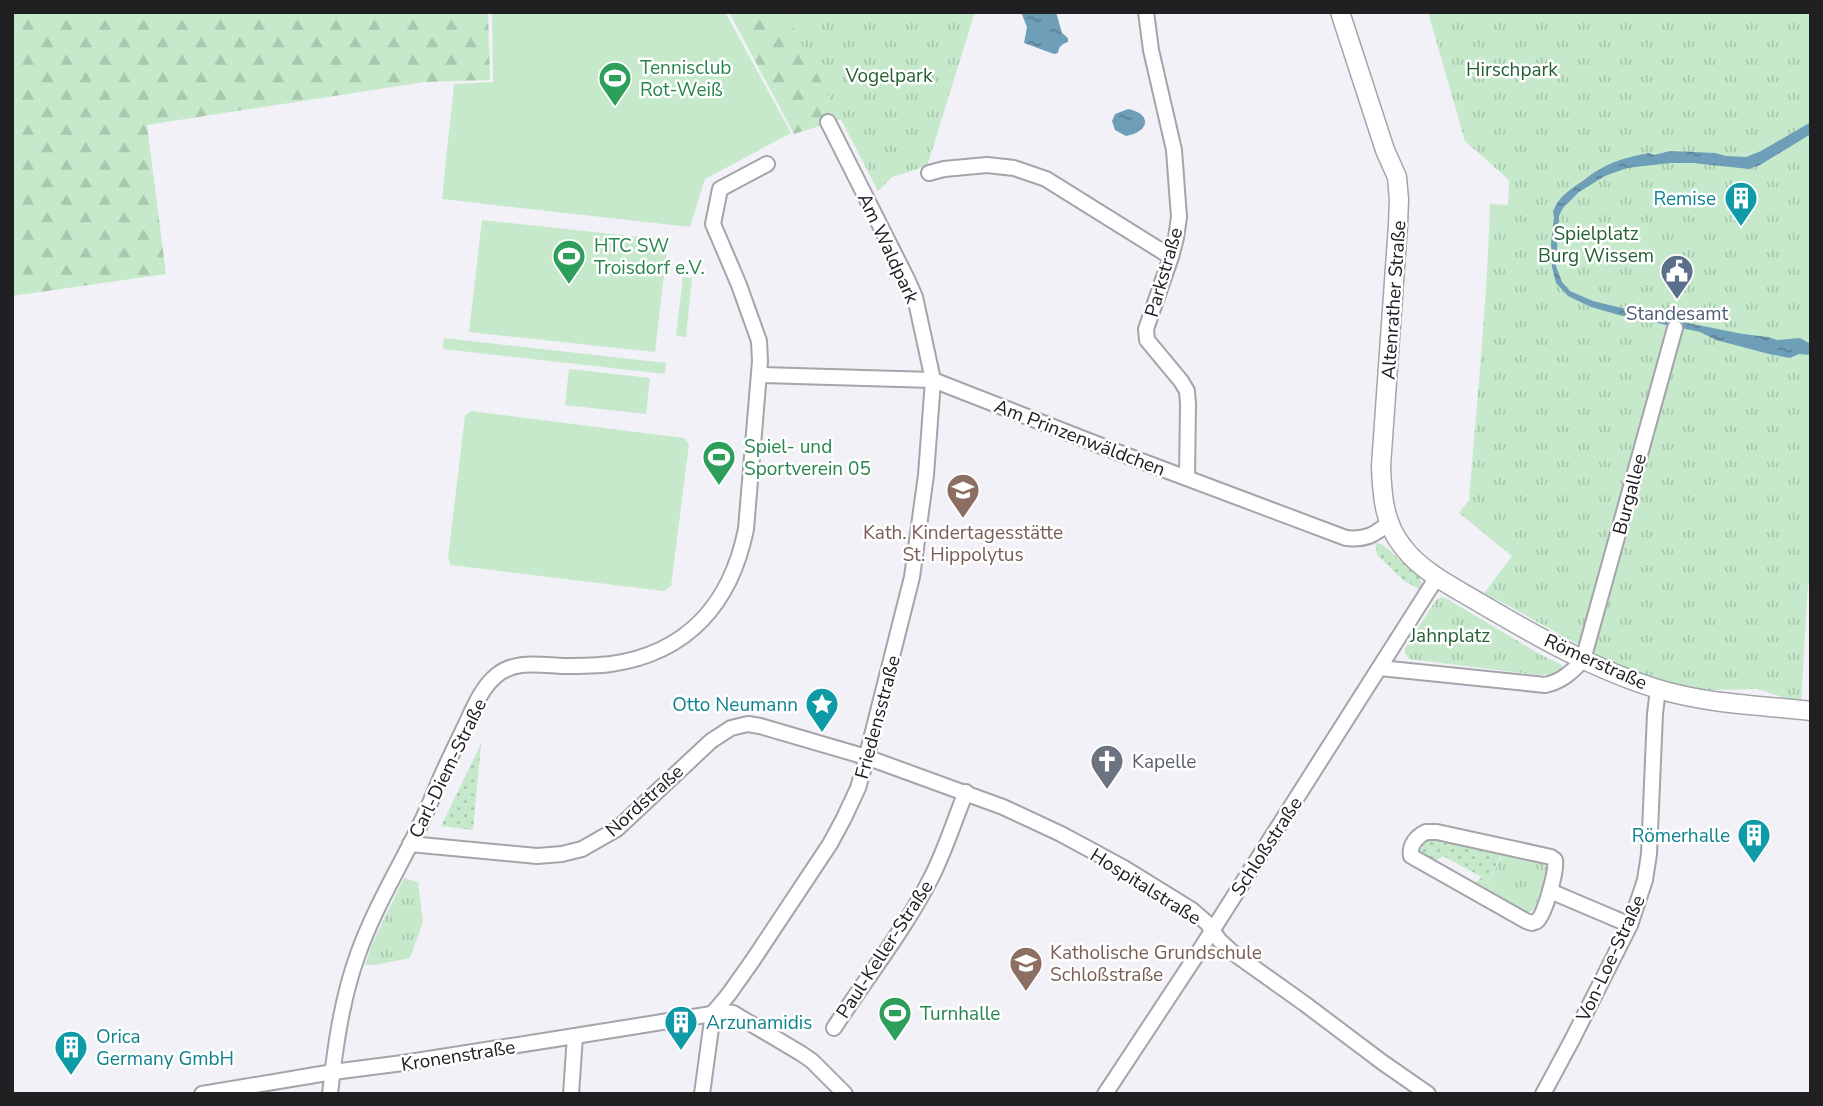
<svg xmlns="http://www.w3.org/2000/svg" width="1823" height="1106" font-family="'Nunito Sans',sans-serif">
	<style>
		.grass { fill: url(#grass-dots) }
		.forest { fill: url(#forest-firs) }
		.park { fill: url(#park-tufts) }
		.pitch { fill: #c5e9ca }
		.water { fill: url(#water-ripples) }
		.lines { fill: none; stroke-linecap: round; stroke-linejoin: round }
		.minor-casing { stroke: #a4a4aa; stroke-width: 18 }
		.tertiary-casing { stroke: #a4a4aa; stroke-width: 21 }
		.minor { stroke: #fff; stroke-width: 14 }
		.tertiary { stroke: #fff; stroke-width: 18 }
		.labels { text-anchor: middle; stroke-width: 5; stroke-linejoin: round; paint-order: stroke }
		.leisure-label { font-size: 19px; fill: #27864d; stroke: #fff; text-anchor: start }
		.park-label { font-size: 19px; fill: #266035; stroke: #fff }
		.culture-label { font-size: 19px; fill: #0d838f; stroke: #fff; text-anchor: end }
		.street-label { font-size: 19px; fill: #202022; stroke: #fff }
		.service-label { font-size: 19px; fill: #4e5e75; stroke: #fff }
		.education-label { font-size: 19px; fill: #785e54; stroke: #fff }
		.worship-label { font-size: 19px; fill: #5b616d; stroke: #fff; text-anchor: start }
	</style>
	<defs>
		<pattern id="grass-dots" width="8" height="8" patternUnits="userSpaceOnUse" patternTransform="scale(1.75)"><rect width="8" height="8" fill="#c5e9ca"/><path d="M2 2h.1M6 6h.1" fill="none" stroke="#a9c8ad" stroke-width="1.8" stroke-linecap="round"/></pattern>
		<pattern id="forest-firs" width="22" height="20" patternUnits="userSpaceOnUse" patternTransform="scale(1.75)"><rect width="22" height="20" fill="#c5e9ca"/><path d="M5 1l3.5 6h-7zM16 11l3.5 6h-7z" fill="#a9c8ad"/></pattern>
		<pattern id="park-tufts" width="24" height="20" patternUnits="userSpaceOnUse" patternTransform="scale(1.75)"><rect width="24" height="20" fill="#c5e9ca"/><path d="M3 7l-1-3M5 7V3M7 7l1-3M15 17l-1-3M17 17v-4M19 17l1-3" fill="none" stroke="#a9c8ad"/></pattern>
		<pattern id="water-ripples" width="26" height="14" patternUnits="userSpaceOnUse" patternTransform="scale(1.75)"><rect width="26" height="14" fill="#6f9fb8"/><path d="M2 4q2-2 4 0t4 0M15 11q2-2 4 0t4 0" fill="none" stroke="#5b8195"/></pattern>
	</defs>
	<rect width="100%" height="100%" fill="#f1f1f7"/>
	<g class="grass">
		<path d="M1375 542 1383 545 1419 577 1422 584 1421 590 1404 581 1377 555Z"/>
		<path d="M481 744 473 830 441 826Z"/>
		<path d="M1432 837 1502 853 1484 891 1473 885 1482 877 1443 856 1433 862 1424 857 1420 850C1421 841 1425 839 1432 837Z"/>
	</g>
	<g class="forest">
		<path d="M12 12H488L490 80 424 82 147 125 166 274 12 296Z"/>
		<path d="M729 12H785L845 118 794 134Z"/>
	</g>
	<g class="park">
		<path d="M785 12H975L927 166 892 177 878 191Z"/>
		<path d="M1428 12H1811V584L1808 585 1801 703 1757 689 1711 690 1699 692 1660 683 1602 661 1601 657 1496 599 1482 596 1512 556 1459 513 1469 500C1477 401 1487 303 1490 204L1508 205 1509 180 1465 141Z"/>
		<path d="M1441 597 1449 600 1536 652 1562 665V668L1555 674 1539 675 1409 659 1405 653V648L1436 600Z"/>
		<path d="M1503 853 1541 862 1546 867V874L1536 905 1533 910 1528 913 1522 912 1484 891Z"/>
		<path d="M404 878 418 882 423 922 410 958 374 965H365L372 944Z"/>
	</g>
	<g class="pitch">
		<path d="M492 12H725L791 133 705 179 690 227 442 199 454 84 493 82Z"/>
		<path d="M482 220 668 240 655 352 469 332Z"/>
		<path d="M683 277 692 278 686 337 676 336Z"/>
		<path d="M444 338 666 363 665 374 443 349Z"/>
		<path d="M569 369 650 378 646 414 565 405Z"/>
		<path d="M471 411 684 438 689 444 671 586 664 591 451 565 448 558 465 416Z"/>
	</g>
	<g class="water">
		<path d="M1021 12H1056L1062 33 1068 38V42C1062 44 1059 46 1058 53L1054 54 1024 43 1027 27Z"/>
		<path d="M1128 109C1153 114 1149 132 1126 136L1115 130 1112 121 1115 114Z"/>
		<path d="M1811 122V134L1760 165 1749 169 1693 163H1670L1627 168 1605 176 1579 192 1563 208 1559 216 1556 266 1562 282 1570 291 1593 301 1667 319 1743 334 1768 337 1777 340 1800 338 1811 344V355L1799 354 1790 358 1769 354 1716 340 1700 332 1619 315 1591 307 1568 296 1556 283 1552 267 1551 244 1554 217 1553 212C1559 194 1574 188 1588 177 1608 162 1624 158 1649 153L1654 155 1670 151 1694 152 1715 153 1726 156 1746 157 1761 151Z"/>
	</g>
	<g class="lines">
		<defs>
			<g id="minor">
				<path d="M1146 12 1151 50 1174 150 1179 217 1176 238 1171 257 1146 329 1147 340 1181 381 1187 391 1188 404 1187 478"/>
				<path d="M929 173 944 169 987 165 1014 168 1046 179 1171 257"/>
				<path d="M759 375 933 380 1112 450 1346 538C1366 540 1374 535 1389 523"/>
				<path d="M1380 668 1545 685C1561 682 1572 672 1583 660L1675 328"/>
				<path d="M1426 832H1437L1551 857 1555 860C1557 870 1545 914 1537 921 1536 922 1534 922 1532 923L1526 921 1411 856C1409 845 1417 836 1426 832Z"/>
				<path d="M410 844 537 856 562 854 582 849 617 829 711 741 731 728 748 724 760 726 866 757 1003 807 1061 834 1124 868 1192 910 1207 923 1220 941 1232 952 1305 1004 1382 1062 1428 1094"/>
				<path d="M1550 891 1630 925"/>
				<path d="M713 1013 729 994 753 960 830 844 844 818 858 788 864 767 912 577 926 475 933 380 915 297 908 281 828 122"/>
				<path d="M834 1028C866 978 904 931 931 878 945 851 954 821 966 792"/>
				<path d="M202 1094 333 1072 403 1063 575 1036 724 1012 733 1013 802 1054 812 1061 845 1094"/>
				<path d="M330 1094C335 1047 342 998 358 954 374 909 399 868 420 825 428 809 434 793 441 777 449 759 458 741 466 724 474 707 482 687 497 675 515 660 541 665 563 666 579 666 595 666 611 664 688 653 731 603 746 529L760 361 759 341 739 285 713 224 720 189 767 164"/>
				<path d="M571 1094 575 1036"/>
				<path d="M702 1094 713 1013"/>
				<path d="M1105 1094 1198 953 1437 577"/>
				<path d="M1543 1094 1572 1040 1630 925 1645 880 1649 854 1655 714 1658 689"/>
			</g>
			<path id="tertiary" d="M1340 12 1385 150 1397 177 1399 200 1398 225 1381 466C1382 495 1384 524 1403 547 1422 572 1453 587 1480 603 1536 636 1595 670 1658 689 1707 704 1760 705 1811 711"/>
		</defs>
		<use href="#minor" class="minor-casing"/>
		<use href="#tertiary" class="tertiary-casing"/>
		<use href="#minor" class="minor"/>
		<use href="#tertiary" class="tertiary"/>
	</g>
	<defs>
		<symbol id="stadium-pin" viewBox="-11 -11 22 30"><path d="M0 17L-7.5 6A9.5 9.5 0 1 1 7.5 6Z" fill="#2e9e5b" stroke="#fff"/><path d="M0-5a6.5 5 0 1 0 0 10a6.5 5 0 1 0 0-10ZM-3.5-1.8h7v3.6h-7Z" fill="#fff"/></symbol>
		<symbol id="building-pin" viewBox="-11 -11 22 30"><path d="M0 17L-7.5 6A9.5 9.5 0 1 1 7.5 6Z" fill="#0f9aa8" stroke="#fff"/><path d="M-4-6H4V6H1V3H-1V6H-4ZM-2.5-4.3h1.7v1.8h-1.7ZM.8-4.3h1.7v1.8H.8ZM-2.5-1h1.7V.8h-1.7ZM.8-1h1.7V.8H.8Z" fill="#fff"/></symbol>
		<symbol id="civic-pin" viewBox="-11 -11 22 30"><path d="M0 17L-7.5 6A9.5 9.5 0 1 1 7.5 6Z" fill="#5c6f8a" stroke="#fff"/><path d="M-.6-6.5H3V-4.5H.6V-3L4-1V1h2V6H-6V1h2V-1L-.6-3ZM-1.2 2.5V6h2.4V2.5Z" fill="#fff"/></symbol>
		<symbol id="school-pin" viewBox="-11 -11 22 30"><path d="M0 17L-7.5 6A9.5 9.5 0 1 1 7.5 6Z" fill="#8d6e63" stroke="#fff"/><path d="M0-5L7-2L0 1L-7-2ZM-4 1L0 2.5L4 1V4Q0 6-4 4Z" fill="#fff"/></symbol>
		<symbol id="sight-pin" viewBox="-11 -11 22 30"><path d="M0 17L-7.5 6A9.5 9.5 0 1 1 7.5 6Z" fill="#0f9aa8" stroke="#fff"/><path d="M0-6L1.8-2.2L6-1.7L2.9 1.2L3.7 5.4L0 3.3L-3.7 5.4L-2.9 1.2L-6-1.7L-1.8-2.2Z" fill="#fff"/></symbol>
		<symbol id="church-pin" viewBox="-11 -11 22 30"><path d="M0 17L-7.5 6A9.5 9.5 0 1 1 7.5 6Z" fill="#6b7280" stroke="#fff"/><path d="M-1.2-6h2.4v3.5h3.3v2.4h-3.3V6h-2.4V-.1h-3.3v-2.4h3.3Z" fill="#fff"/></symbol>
	</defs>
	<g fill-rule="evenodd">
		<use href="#stadium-pin" x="596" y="59" width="38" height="52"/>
		<use href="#building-pin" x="1722" y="179" width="38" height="52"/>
		<use href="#stadium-pin" x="550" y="237" width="38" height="52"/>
		<use href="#civic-pin" x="1658" y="252" width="38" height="52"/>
		<use href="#stadium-pin" x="700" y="438" width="38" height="52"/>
		<use href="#school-pin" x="944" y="471" width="38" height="52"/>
		<use href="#sight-pin" x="803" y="685" width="38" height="52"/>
		<use href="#church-pin" x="1088" y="742" width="38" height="52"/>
		<use href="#building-pin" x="1735" y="816" width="38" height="52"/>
		<use href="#school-pin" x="1007" y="944" width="38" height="52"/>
		<use href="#stadium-pin" x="876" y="994" width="38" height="52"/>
		<use href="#building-pin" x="662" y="1003" width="38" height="52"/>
		<use href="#building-pin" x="52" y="1028" width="38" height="52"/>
	</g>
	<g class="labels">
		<g class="leisure-label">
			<text x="640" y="74">Tennisclub<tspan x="640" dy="22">Rot-Weiß</tspan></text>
			<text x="594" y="252">HTC SW<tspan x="594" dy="22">Troisdorf e.V.</tspan></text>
			<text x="744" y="453">Spiel- und<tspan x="744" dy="22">Sportverein 05</tspan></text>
			<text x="920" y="1020">Turnhalle</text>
		</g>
		<g class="park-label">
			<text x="1512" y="76">Hirschpark</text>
			<text x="889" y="82">Vogelpark</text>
			<text x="1596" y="240">Spielplatz<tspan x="1596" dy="22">Burg Wissem</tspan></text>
			<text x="1450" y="642">Jahnplatz</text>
		</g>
		<g class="culture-label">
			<text x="1716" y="205">Remise</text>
			<text x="798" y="711">Otto Neumann</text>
			<text x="1730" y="842">Römerhalle</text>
			<text x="706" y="1029" text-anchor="start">Arzunamidis</text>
			<text x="96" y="1043" text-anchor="start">Orica<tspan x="96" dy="22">Germany GmbH</tspan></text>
		</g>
		<g class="street-label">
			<text transform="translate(889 248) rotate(65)" y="7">Am Waldpark</text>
			<text transform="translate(1163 272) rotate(-74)" y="7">Parkstraße</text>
			<text transform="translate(1393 300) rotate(-86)" y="7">Altenrather Straße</text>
			<text transform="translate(1080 437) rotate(21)" y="7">Am Prinzenwäldchen</text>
			<text transform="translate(1629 494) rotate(-75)" y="7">Burgallee</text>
			<text transform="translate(1596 661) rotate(24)" y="7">Römerstraße</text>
			<text transform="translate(877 717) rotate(-75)" y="7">Friedensstraße</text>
			<text transform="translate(447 768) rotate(-64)" y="7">Carl-Diem-Straße</text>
			<text transform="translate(644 800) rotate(-42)" y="7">Nordstraße</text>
			<text transform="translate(1266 846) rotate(-57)" y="7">Schloßstraße</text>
			<text transform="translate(1146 886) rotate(32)" y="7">Hospitalstraße</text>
			<text transform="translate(884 949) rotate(-57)" y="7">Paul-Keller-Straße</text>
			<text transform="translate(1610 958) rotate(-65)" y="7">Von-Loe-Straße</text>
			<text transform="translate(458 1055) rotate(-9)" y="7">Kronenstraße</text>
		</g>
		<g class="service-label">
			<text x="1677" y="320">Standesamt</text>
		</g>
		<g class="education-label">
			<text x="963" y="539">Kath. Kindertagesstätte<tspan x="963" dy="22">St. Hippolytus</tspan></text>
			<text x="1050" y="959" text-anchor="start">Katholische Grundschule<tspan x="1050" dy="22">Schloßstraße</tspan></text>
		</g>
		<g class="worship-label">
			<text x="1132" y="768">Kapelle</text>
		</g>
	</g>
	<rect width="1823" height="1106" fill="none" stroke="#202022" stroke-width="28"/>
</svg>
